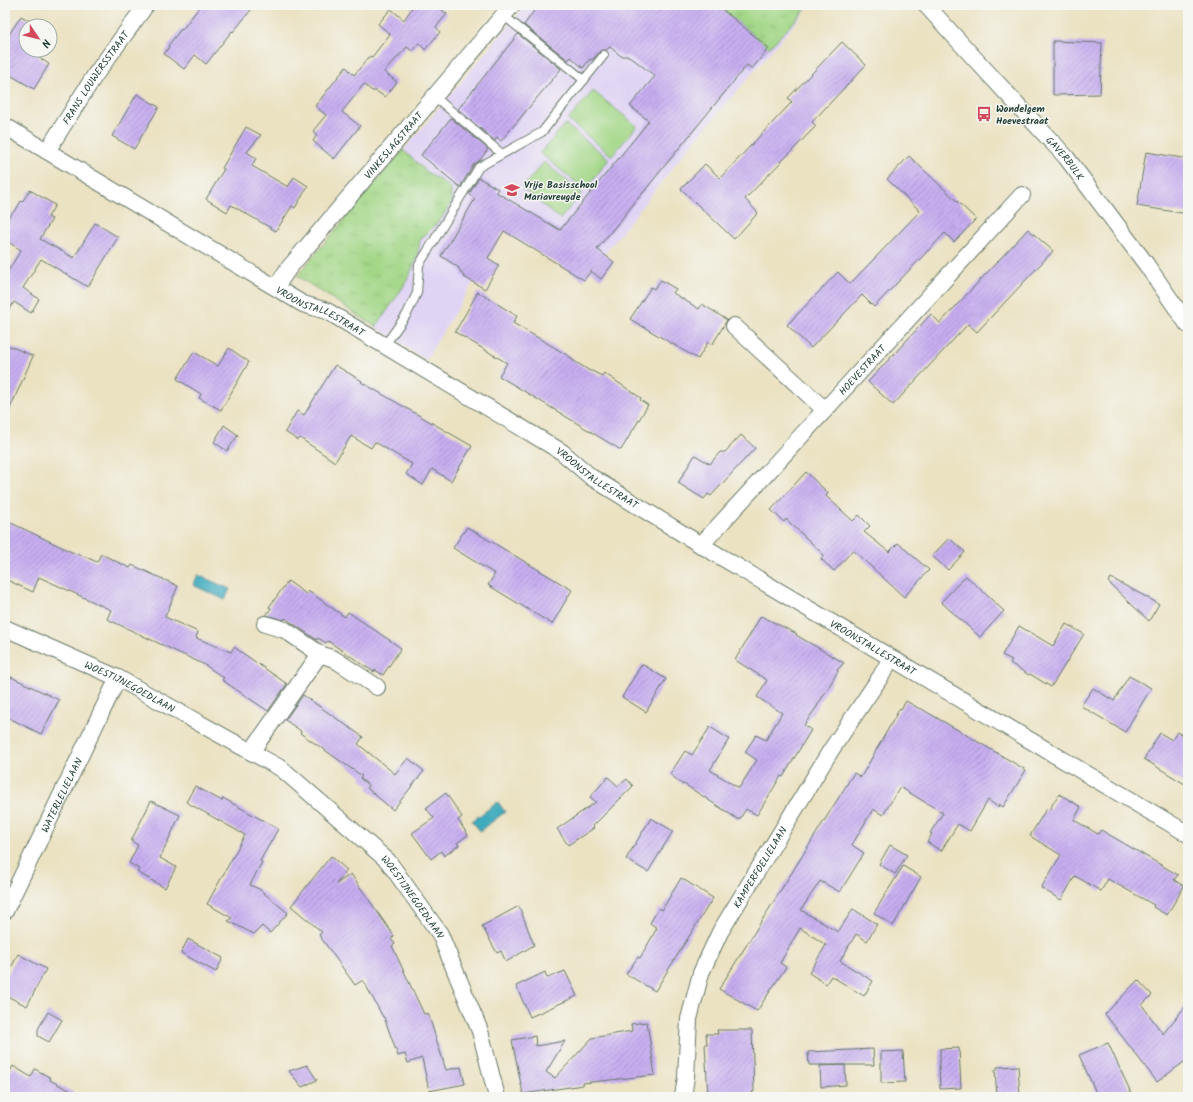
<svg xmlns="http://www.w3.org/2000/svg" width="1193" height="1102" font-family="Kalam,sans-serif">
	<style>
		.built { fill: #e0d4f4 }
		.park { fill: url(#park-tufts); stroke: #618a5e }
		.pitch { fill: #a3d787; stroke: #618a5e }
		.water { fill: #3eaabd; stroke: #2e7478 }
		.building { fill: url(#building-hatch) }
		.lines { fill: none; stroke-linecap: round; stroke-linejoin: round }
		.service-casing { stroke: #676; stroke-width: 10 }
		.minor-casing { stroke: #676; stroke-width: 18 }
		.service { stroke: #fff; stroke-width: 8 }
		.minor { stroke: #fff; stroke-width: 16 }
		.labels { text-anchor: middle; stroke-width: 3; stroke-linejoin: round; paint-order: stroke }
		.street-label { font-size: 10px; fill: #1f3d34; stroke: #f6f6f2 }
		.poi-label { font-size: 10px; font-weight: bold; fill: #1f3d34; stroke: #f6f6f2; text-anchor: start }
	</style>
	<defs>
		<pattern id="park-tufts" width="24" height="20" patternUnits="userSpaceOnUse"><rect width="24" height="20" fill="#a3d787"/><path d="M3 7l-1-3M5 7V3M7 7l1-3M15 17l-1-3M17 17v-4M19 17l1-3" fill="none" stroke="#8cb975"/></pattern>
		<pattern id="building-hatch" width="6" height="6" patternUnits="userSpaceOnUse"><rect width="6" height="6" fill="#c7aef1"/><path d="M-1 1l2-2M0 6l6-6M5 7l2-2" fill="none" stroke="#a18fc4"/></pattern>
	</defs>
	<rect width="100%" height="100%" fill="#f6f6f2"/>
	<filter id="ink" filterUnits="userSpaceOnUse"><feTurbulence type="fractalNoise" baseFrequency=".025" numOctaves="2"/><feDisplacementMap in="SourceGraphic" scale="8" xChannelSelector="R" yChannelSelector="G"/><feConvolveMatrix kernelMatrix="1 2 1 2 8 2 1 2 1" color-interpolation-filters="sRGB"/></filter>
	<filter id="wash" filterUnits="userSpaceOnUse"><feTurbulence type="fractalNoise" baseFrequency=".012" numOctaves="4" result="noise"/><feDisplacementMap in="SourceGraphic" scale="16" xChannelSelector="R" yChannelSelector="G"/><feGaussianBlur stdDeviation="0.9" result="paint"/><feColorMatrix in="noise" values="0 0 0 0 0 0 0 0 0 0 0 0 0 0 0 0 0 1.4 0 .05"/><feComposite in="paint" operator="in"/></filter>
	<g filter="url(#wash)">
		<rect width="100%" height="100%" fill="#ebe2c2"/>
		<path class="built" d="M526 5H811L689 147 584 280 504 231 426 360 297 276Z"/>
		<g class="park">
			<path d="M717 5H810L769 48Z"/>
			<path d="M403 150 427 172 451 188V203L441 219 420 240C417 273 394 300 376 327L297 276Z"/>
		</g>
		<g class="pitch">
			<path d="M593 91 637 126 612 156 568 120Z"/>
			<path d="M565 124 609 159 585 190 540 153Z"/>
			<path d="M544 162 582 193 560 219 522 188Z"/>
		</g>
		<g class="water">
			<path d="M198 575 230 589 225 600 193 585Z"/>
			<path d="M498 802 505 812 480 831 472 821Z"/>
		</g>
		<g id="blocks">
			<g class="building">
				<path d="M201 5H255L233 32 232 31 206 64 195 55 184 69 164 54 169 47 168 46 181 29 182 30Z"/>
				<path d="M414 5H436L447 14 436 27 440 32 425 50 419 43 412 51 407 47 384 72 397 82 385 97 376 91H372L364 84 342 112 360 126 334 159 313 141 317 135 313 131 326 115 315 106 346 67 354 75 370 56 372 57 390 34 378 24 391 9 404 20Z"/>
				<path d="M538 5H717L769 48 752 69 747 65 597 249 614 262 601 279 591 271 584 280 504 231 488 258 499 265 485 289 464 277 458 267 441 256 475 199 469 194 479 178 498 189 496 192 560 230 649 121 630 106 655 76 629 56H621L610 47 606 50H602L600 51 593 59 589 60 583 68 571 57 568 60 524 25Z"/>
				<path d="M21 16 38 26H26V50H42L38 57 49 64 34 89 5 72V41Z"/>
				<path d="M518 34 561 69 501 141 497 137 495 141 458 109Z"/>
				<path d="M1053 41 1102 43 1100 94 1053 95Z"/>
				<path d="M842 42 866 65 812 122 816 126 745 199 758 213 734 239 681 189 705 164 720 178 792 102 788 98Z"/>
				<path d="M137 94 159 107 134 149 112 136Z"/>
				<path d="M451 118 488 149 479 161 474 164 460 187 421 155Z"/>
				<path d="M246 127 261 135 247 152 256 158 252 166 288 187 294 177 308 186 295 208 292 206 276 231 231 205 227 212 206 199 224 169 222 168Z"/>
				<path d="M1146 152 1188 159V214L1137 206Z"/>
				<path d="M909 156 976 219 954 242 945 233 874 307 862 295 811 348 787 325 838 272 850 284 920 211 887 179Z"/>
				<path d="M30 190 55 205 48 217 52 219 40 239 74 258 95 223 118 237 88 287 41 259 23 288 39 299 31 313 14 302 5 316V276L21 250 5 240V221L17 208 21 201 22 202Z"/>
				<path d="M1028 229 1053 251 977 332 968 324 893 405 868 382 931 314 940 323Z"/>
				<path d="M661 280 676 289 673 293 699 309 702 304 727 320 712 345 708 342 698 359 630 319 651 287 654 289Z"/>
				<path d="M478 292 517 316 513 323 572 358 571 359 590 371H592L602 376 604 373 641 398 640 400 648 405 621 450 499 376 507 363 455 332Z"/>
				<path d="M5 344 33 356 5 420Z"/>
				<path d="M229 348 249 362 221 410 199 398 201 394 177 379 194 352 218 366Z"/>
				<path d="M335 365 362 381 361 382 472 446 451 481 432 469 423 485 406 474 412 464 375 442 371 448 351 436 335 462 300 438 298 440 285 432 297 411 304 415Z"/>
				<path d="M224 425 238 435 227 451 214 442Z"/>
				<path d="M741 435 755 448 711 496 708 494 704 499 678 483 695 455 710 464 720 452H725Z"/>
				<path d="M806 472 828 493 826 496 853 521 859 515 870 526 864 532 889 552 898 543 929 570 904 597 853 550 834 571 821 559 824 555 786 519 784 522 771 510Z"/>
				<path d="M5 520 76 554 77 553 97 562 101 554 130 568 132 565 178 586 165 617 198 632 196 638 231 652 234 647 287 684 268 711 222 680 224 678 205 665 107 619 111 610 39 577 33 592 5 579Z"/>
				<path d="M467 527 572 590 552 624 488 585 495 574 453 548Z"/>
				<path d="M949 538 965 552 948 570 932 556Z"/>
				<path d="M966 576 1004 611 980 637 941 602Z"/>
				<path d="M1111 578 1159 604 1149 621 1108 582Z"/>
				<path d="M288 581 306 594 308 591 345 617 348 612 401 648 383 675 375 670 374 672 328 641 326 643 318 638 317 640 285 618 284 620 266 615 271 608 269 607Z"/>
				<path d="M761 616 797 634 796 635 844 663 837 670 838 671 816 708 804 725 811 730 783 777 781 776 757 815 746 809 739 820 684 784 683 785 670 774 685 751 692 755 710 727 729 739 710 770 739 788 757 760 745 752 756 735 766 740 782 713 757 697 767 680 735 660Z"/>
				<path d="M1066 624 1084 634 1051 687 1030 674 1029 675 1010 663 1012 660 1002 655 1019 626 1053 646Z"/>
				<path d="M642 664 666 679 646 712 622 697Z"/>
				<path d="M5 674 59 700 41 734 5 716Z"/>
				<path d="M1129 676 1151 688 1125 732 1081 706 1093 688 1114 701Z"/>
				<path d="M303 695 363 737 358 744 395 774 408 758 424 771 393 810 367 788 369 786 360 778 362 776 300 733 301 731 285 720Z"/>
				<path d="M906 701 920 709V708L1026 770 1003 807 999 804 998 807 988 800 970 831 958 824 941 851 927 842 932 834 930 833 943 813 900 787 883 815 873 809 852 845 864 853 840 892 820 881 801 910 838 932 853 909 877 924 867 941 856 934 840 961 873 981 864 996 831 976 826 984 809 973 826 945 800 928 780 963 786 967 757 1011 719 989 854 773 861 777 900 708 901 709Z"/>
				<path d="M1177 732 1188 738V786L1144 759 1160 733 1172 740Z"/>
				<path d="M608 777 618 786 627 779 633 786 593 826 594 828 568 845 557 829 596 802 590 797Z"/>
				<path d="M195 786 222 801 223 798 278 829 260 861 262 862 250 885 259 889 288 913 270 933 262 926 254 934 228 921 232 918 207 904 245 835 186 802Z"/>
				<path d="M446 793 462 817 458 820 468 835 457 843 459 845 444 856 441 851 431 859 412 833 434 818 426 808Z"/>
				<path d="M1059 794 1081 807 1074 820 1098 834 1101 830 1178 875 1174 880 1184 886 1167 915 1153 907 1154 905 1108 879 1101 891 1075 876 1061 900 1041 888 1061 855 1030 836 1046 809 1049 810Z"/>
				<path d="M151 801 180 815 160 858 176 867 165 888 137 872 139 869 129 863 138 845 131 841Z"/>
				<path d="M651 818 673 831 648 872 626 859Z"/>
				<path d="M890 845 907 855 895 874 879 864Z"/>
				<path d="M331 856 347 870 336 884 351 874 394 936 391 939 395 944 392 946 424 1014 428 1013 446 1070 461 1067 465 1084 429 1091 422 1058 408 1063 405 1054 398 1056 384 1017H383L363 980 355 985 319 935 322 932 291 906Z"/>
				<path d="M903 866 921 877 893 926 874 913Z"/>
				<path d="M681 878 713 898 655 991 626 974 638 957 640 958 657 928 650 923 659 908 662 910Z"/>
				<path d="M519 906 534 945 506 962 501 951 497 953 482 926Z"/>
				<path d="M188 939 223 958 216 972 181 953Z"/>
				<path d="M18 954 46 969 27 1006 5 995V980Z"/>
				<path d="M565 971 577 996 530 1017 516 986 545 972 547 978Z"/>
				<path d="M1138 980 1152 995 1142 1005 1163 1034 1188 1003V1059L1157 1082 1105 1014Z"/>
				<path d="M48 1012 62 1020 49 1042 38 1036V1029Z"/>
				<path d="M647 1022 655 1075 583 1083V1085L523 1094 512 1040 535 1036 536 1046 565 1041 546 1072 555 1078 592 1038 632 1031 631 1024Z"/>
				<path d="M717 1030H752L754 1092H752L753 1097H708L705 1044H707L706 1034H718Z"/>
				<path d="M1108 1043 1133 1097H1098L1079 1055Z"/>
				<path d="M959 1048 961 1088 940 1089 939 1065 940 1064V1049Z"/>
				<path d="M873 1049 874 1065H809L808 1052Z"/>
				<path d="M903 1051 905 1082 881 1083V1052Z"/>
				<path d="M307 1065 317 1080 302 1087 289 1071Z"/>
				<path d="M845 1065 846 1085 821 1087 820 1066Z"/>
				<path d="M13 1066 31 1077 35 1069 51 1078 50 1080 82 1097H5V1080Z"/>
				<path d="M1018 1066 1020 1097H997L995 1070H997V1067Z"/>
			</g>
		</g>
	</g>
	<g filter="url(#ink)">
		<use href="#blocks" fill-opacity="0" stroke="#676" stroke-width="1"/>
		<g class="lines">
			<defs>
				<g id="service">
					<path d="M503 15 584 80"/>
					<path d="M435 97 502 154"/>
					<path d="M384 346 395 331 407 314 417 293 419 265 479 167 542 132 604 55"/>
				</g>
				<g id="minor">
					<path id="s1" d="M926 5 976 60 1066 157 1146 264 1188 325"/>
					<path id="s2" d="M5 126 303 304 327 311 562 452 591 477 701 545 1188 834"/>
					<path id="s3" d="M47 151 95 75 146 5"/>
					<path id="s4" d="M276 287 288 269 512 5"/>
					<path d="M734 326 825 410"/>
					<path id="s5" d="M701 545 1022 195"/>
					<path d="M265 624 285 630 320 654 334 659 377 687"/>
					<path id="s6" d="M5 628 118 678 282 769 388 861 440 934 480 1031 497 1097"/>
					<path d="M251 752 320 654"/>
					<path id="s7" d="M5 911 118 678"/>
					<path id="s8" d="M683 1097 686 1077 689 1019 701 973 720 932 831 750 881 676 891 658"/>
				</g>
			</defs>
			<use href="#service" class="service-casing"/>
			<use href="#minor" class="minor-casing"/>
			<use href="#service" class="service"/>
			<use href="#minor" class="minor"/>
		</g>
	</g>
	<defs>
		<symbol id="bus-bare" viewBox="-9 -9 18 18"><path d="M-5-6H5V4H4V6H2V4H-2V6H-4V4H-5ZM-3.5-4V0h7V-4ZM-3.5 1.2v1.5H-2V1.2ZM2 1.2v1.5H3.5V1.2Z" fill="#d1495b" stroke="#f6f6f2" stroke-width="2.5" paint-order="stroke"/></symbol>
		<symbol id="school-bare" viewBox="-9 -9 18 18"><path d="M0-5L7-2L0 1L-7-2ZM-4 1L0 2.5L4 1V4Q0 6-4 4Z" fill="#d1495b" stroke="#f6f6f2" stroke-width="2.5" paint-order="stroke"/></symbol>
	</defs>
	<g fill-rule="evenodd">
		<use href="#bus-bare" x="973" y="103" width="22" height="22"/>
		<use href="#school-bare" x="501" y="179" width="22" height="22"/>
	</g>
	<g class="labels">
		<g class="street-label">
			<text dy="4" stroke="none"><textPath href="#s3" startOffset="88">FRANS LOUWERSSTRAAT</textPath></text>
			<text dy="4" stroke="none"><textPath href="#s4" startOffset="184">VINKESLAGSTRAAT</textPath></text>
			<text dy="4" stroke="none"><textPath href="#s1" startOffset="207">GAVERBULK</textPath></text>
			<text dy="4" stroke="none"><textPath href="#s2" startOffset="366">VROONSTALLESTRAAT</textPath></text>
			<text dy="4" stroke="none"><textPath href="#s5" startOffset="238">HOEVESTRAAT</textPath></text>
			<text dy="4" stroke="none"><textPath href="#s2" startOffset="690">VROONSTALLESTRAAT</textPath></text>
			<text dy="4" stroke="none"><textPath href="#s2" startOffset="1014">VROONSTALLESTRAAT</textPath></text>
			<text dy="4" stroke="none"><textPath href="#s6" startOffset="138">WOESTIJNEGOEDLAAN</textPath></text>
			<text dy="4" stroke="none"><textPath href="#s7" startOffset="129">WATERLELIELAAN</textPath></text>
			<text dy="4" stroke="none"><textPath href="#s8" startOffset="247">KAMPERFOELIELAAN</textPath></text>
			<text dy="4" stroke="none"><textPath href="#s6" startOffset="495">WOESTIJNEGOEDLAAN</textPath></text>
		</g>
		<g class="poi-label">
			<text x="996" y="112">Wondelgem<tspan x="996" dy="12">Hoevestraat</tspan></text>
			<text x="524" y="188">Vrije Basisschool<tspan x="524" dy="12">Mariavreugde</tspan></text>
		</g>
	</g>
	<rect width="1193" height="1102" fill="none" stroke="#f6f6f2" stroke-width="20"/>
	<g transform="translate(38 38) rotate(125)"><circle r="19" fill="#f6f6f2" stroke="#a0aca6"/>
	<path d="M0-3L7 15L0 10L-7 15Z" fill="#d1495b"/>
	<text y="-6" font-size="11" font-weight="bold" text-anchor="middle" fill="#1f3d34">N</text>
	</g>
</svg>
